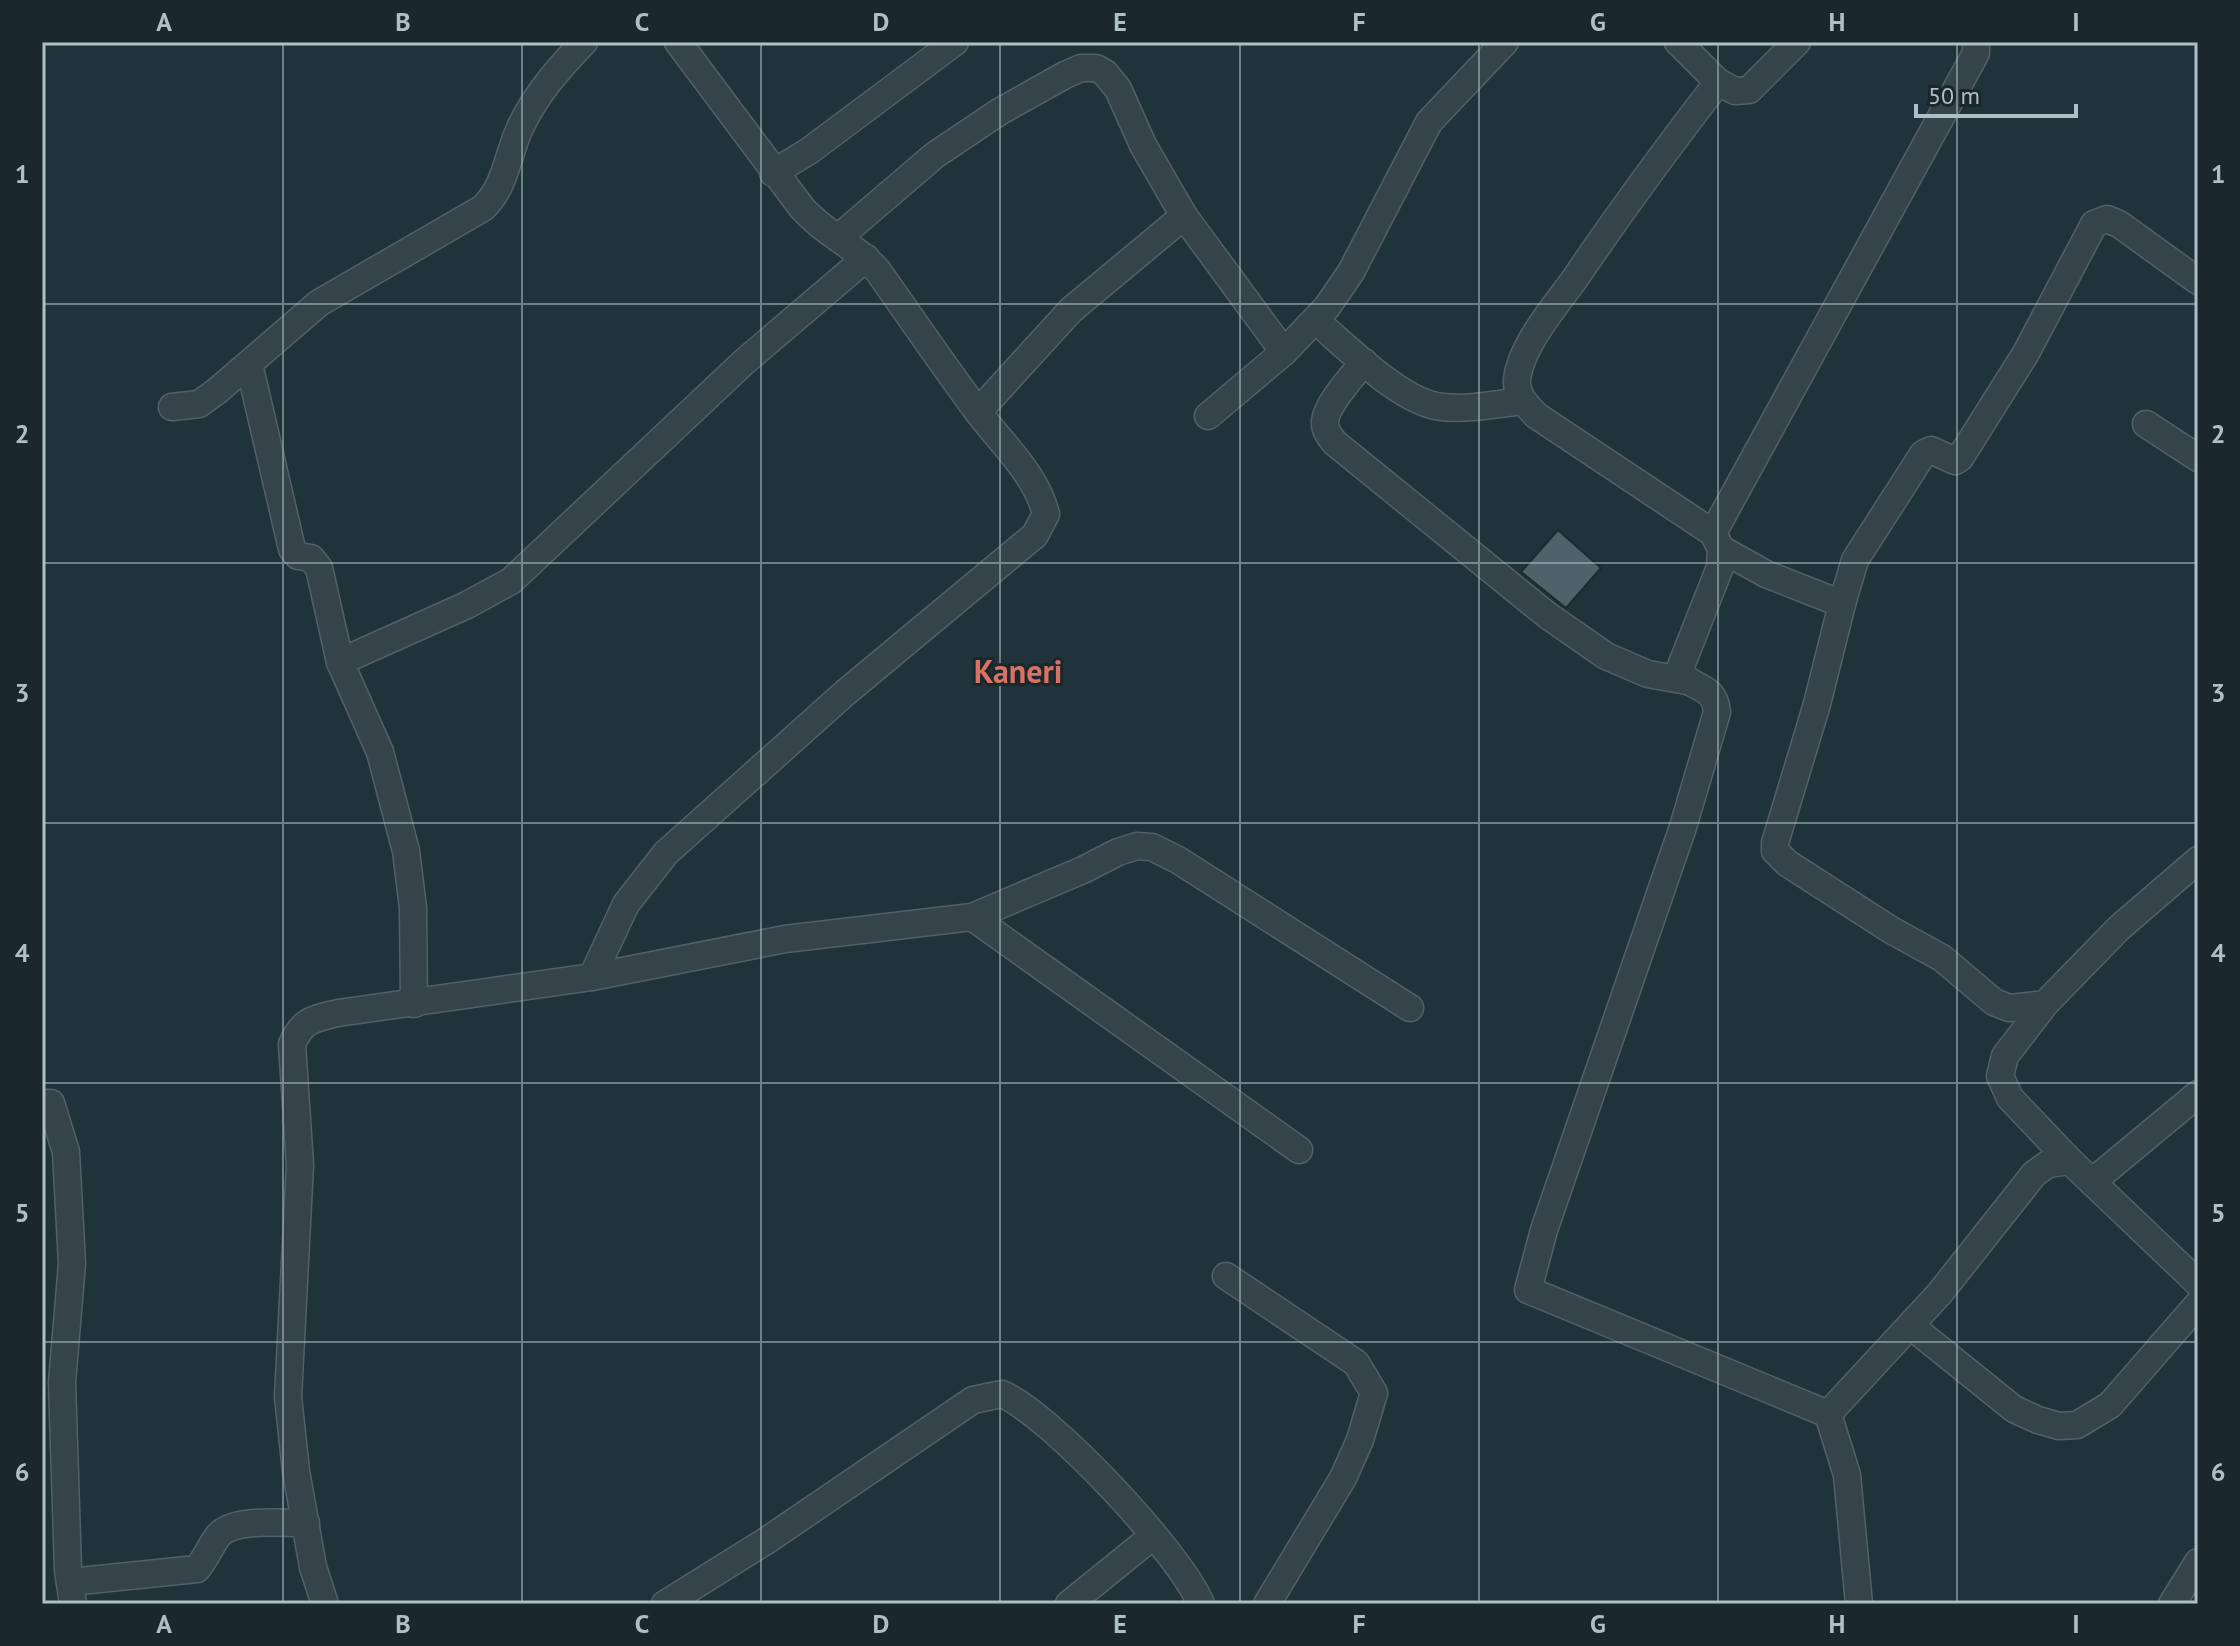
<svg xmlns="http://www.w3.org/2000/svg" width="2240" height="1646" font-family="'PT Sans',sans-serif">
	<style>
		.building { fill: #4e626a; stroke: #1c2a31; stroke-width: 2 }
		.lines { fill: none; stroke-linecap: round; stroke-linejoin: round }
		.minor-casing { stroke: #526168; stroke-width: 29 }
		.minor { stroke: #34444a; stroke-width: 26 }
		.grid { fill: none; stroke: #afbfc6; stroke-width: 2; stroke-opacity: 0.55 }
		.labels { text-anchor: middle; stroke-width: 6; stroke-linejoin: round; paint-order: stroke }
		.district-label { font-size: 32px; font-weight: bold; fill: #d87262; stroke: #1a282e }
		.neatline { fill: none; stroke: #afbfc6; stroke-width: 3 }
		.grid-label { font-size: 26px; text-anchor: middle; font-weight: bold; fill: #afbfc6 }
	</style>
	<rect width="100%" height="100%" fill="#21333a"/>
	<path class="building" d="M1558 530 1601 568 1566 608 1521 572Z"/>
	<g class="lines">
		<defs>
			<g id="minor">
				<path d="M1678 42 1718 82"/>
				<path d="M773 173 809 151 955 42"/>
				<path d="M838 238 935 155 999 112 1065 75 1081 68H1096L1105 73 1118 89 1143 145 1184 216 1284 352"/>
				<path d="M1315 320C1346 346 1401 403 1442 407 1468 410 1497 404 1523 401"/>
				<path d="M1364 362C1353 376 1327 403 1325 421 1324 430 1330 437 1335 443L1547 615 1606 656 1648 674 1687 681"/>
				<path d="M249 364 292 549 298 556 311 558 319 568 340 662 380 752 406 851 413 908 414 1004"/>
				<path d="M172 407 199 404 217 391 319 303 483 208C506 186 507 156 520 128 535 95 559 68 584 42"/>
				<path d="M978 412 1071 310 1184 216"/>
				<path d="M1208 416 1284 352 1327 307 1351 272 1429 122 1505 42"/>
				<path d="M2146 424 2198 458"/>
				<path d="M1713 533 1537 416C1527 406 1516 395 1517 380 1520 347 1555 306 1574 280 1620 212 1668 147 1718 82L1735 91 1749 90 1797 42"/>
				<path d="M1721 549 1766 574 1842 604 1817 704 1775 843V851L1787 863 1891 930 1942 958 1994 1002 2009 1008 2045 1004 2119 928 2198 860"/>
				<path d="M1842 604 1855 560 1923 454 1931 450 1955 461 1960 458 2026 353 2094 224 2107 219 2119 224 2198 281"/>
				<path d="M340 662 467 605 511 581 744 362 866 258"/>
				<path d="M972 917 1299 1150"/>
				<path d="M592 977 785 939 972 917 1083 870 1118 852 1137 846 1152 847 1178 860 1410 1008"/>
				<path d="M2045 1004 2005 1056 2000 1076 2010 1098 2070 1161"/>
				<path d="M42 1103H51L66 1152 72 1264 62 1382 68 1570 73 1604"/>
				<path d="M2092 1182 2198 1094"/>
				<path d="M1226 1276 1356 1363 1374 1393 1360 1440 1343 1478 1267 1604"/>
				<path d="M1911 1326 2014 1409 2038 1420 2059 1426 2077 1425 2110 1405 2198 1304"/>
				<path d="M1828 1414 1940 1293 2034 1174 2048 1164 2070 1161 2198 1283"/>
				<path d="M70 1582 197 1569C206 1558 211 1545 218 1536 234 1517 283 1524 306 1523"/>
				<path d="M325 1604 313 1567 296 1471 288 1397 300 1165 292 1044C303 1019 314 1019 338 1013L592 977 626 904 666 853 845 693 1035 535 1046 514C1036 474 1002 444 978 412 944 366 911 318 878 271 856 246 825 234 802 208L678 42"/>
				<path d="M665 1604 766 1541 973 1400 1002 1394C1051 1415 1181 1554 1201 1604"/>
				<path d="M1069 1604 1153 1536"/>
				<path d="M1859 1604 1847 1475 1828 1414 1528 1290 1544 1230 1683 827 1717 712C1714 685 1697 691 1682 675L1681 666 1720 567 1721 549 1713 533 1976 53V42"/>
				<path d="M2172 1604 2198 1562"/>
			</g>
		</defs>
		<use href="#minor" class="minor-casing"/>
		<use href="#minor" class="minor"/>
	</g>
	<path class="grid" d="M283 42V1604M522 42V1604M761 42V1604M1000 42V1604M1240 42V1604M1479 42V1604M1718 42V1604M1957 42V1604M42 304H2198M42 563H2198M42 823H2198M42 1083H2198M42 1342H2198"/>
	<g class="labels">
		<g class="district-label">
			<text x="1018" y="683">Kaneri</text>
		</g>
	</g>
	<rect width="2240" height="1646" fill="none" stroke="#1a282e" stroke-width="88"/>
	<path d="M1916 104v12h160v-12" fill="none" stroke="#afbfc6" stroke-width="4"/>
	<text x="1928" y="104" font-size="24" fill="#afbfc6" stroke="#1a282e" stroke-width="6" paint-order="stroke">50 m</text>
	<rect x="44" y="44" width="2152" height="1558" class="neatline"/>
	<g class="grid-label">
		<text x="164" y="31">A</text>
		<text x="403" y="31">B</text>
		<text x="642" y="31">C</text>
		<text x="881" y="31">D</text>
		<text x="1120" y="31">E</text>
		<text x="1359" y="31">F</text>
		<text x="1598" y="31">G</text>
		<text x="1837" y="31">H</text>
		<text x="2076" y="31">I</text>
		<text x="22" y="183">1</text>
		<text x="2218" y="183">1</text>
		<text x="22" y="443">2</text>
		<text x="2218" y="443">2</text>
		<text x="22" y="702">3</text>
		<text x="2218" y="702">3</text>
		<text x="22" y="962">4</text>
		<text x="2218" y="962">4</text>
		<text x="22" y="1222">5</text>
		<text x="2218" y="1222">5</text>
		<text x="22" y="1481">6</text>
		<text x="2218" y="1481">6</text>
		<text x="164" y="1633">A</text>
		<text x="403" y="1633">B</text>
		<text x="642" y="1633">C</text>
		<text x="881" y="1633">D</text>
		<text x="1120" y="1633">E</text>
		<text x="1359" y="1633">F</text>
		<text x="1598" y="1633">G</text>
		<text x="1837" y="1633">H</text>
		<text x="2076" y="1633">I</text>
	</g>
</svg>
